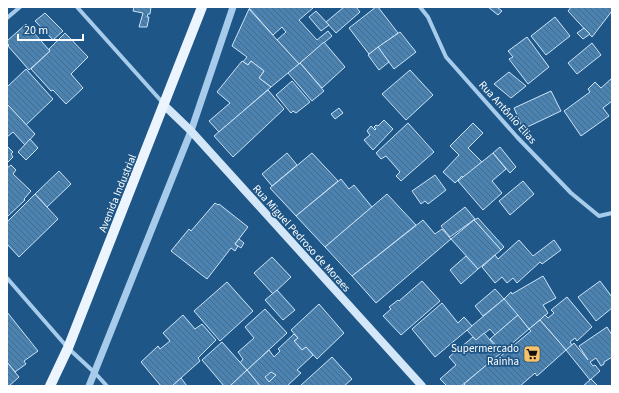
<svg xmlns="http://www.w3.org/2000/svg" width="619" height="393" font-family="'Source Sans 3',sans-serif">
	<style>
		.building { fill: url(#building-back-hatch); stroke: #cce4f8 }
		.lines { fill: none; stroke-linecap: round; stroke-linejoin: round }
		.minor { stroke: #a7cceb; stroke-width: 4 }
		.tertiary { stroke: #a7cceb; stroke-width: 7 }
		.secondary { stroke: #d3e7f8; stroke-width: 8 }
		.primary { stroke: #ecf5fe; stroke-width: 10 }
		.labels { text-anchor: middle; stroke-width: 3.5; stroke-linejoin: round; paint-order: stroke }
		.street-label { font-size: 11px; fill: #fff; stroke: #1e5687 }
		.poi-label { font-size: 11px; fill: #fff; stroke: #1e5687; text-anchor: end }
	</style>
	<defs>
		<pattern id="building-back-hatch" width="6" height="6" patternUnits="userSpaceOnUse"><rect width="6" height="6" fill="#4a82b2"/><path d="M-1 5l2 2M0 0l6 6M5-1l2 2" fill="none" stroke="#4b6a84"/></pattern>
	</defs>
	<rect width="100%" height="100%" fill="#1e5687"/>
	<g class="building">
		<path d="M134 7H151L150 14H148L147 17H149L147 27H139L143 13 133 11Z"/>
		<path d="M250 7H312L313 8 299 20 317 40 328 31 332 36 299 64 277 40 286 32 282 27 273 35 249 8Z"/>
		<path d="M344 7H356L360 12 336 33 326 22Z"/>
		<path d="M376 7H378L398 33 369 54 349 28Z"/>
		<path d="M488 7H497L502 11 498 15Z"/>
		<path d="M571 7H612V11L592 37 568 11Z"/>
		<path d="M249 9 299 64 271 87 259 78 264 71 251 61 248 65 243 62 247 57 232 46Z"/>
		<path d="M316 11 329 25 321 31 309 17Z"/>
		<path d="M45 13 63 31 53 40 35 21Z"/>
		<path d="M555 17 570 36 546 55 531 36Z"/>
		<path d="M26 24 50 51 29 70 8 46 9 45 7 43V41Z"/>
		<path d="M584 28 590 34 583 39 577 33Z"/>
		<path d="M400 32 416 52 394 69 378 47Z"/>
		<path d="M65 33 88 57 71 74 83 88 66 104 53 90 51 91 31 69 50 51 49 49Z"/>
		<path d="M527 37 549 67 528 84 509 59 513 57 508 51Z"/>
		<path d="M324 42 345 67 322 88 300 63Z"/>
		<path d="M592 43 601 55 577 74 568 63Z"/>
		<path d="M378 47 389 62 379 70 368 55Z"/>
		<path d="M242 61 248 65 251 61 264 71 259 78 271 87 219 132 209 121 230 103 217 92Z"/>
		<path d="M300 63 324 91 312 101 288 73Z"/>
		<path d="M26 69 53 99 26 125 7 104V87Z"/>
		<path d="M410 70 433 95 406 120 382 94Z"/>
		<path d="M509 72 526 86 511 98 494 84Z"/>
		<path d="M612 78V101L603 108 609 116 581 136 564 111 590 92 588 89 595 82 601 88Z"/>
		<path d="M292 81 310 102 296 113 293 111 291 113 276 95Z"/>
		<path d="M268 90 284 109 233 157 214 136Z"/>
		<path d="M551 91 561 111 523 129 514 108Z"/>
		<path d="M8 105 35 134 25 145 13 132 7 137V106Z"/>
		<path d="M339 108 343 113 335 119 331 114Z"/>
		<path d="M384 120 393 129 373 150 364 140 370 135 367 131 371 126 375 130 376 129 374 127 376 125 378 126Z"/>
		<path d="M408 123 434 152 401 181 396 176 400 172 386 156 381 159 376 153Z"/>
		<path d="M473 123 483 133 468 148 482 162 463 178 462 176 455 183 443 172 459 155 450 146Z"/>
		<path d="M30 139 38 148 26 160 18 152Z"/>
		<path d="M7 146 13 152 11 154 13 157 7 163Z"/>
		<path d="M500 147 516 167 510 173 493 153Z"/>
		<path d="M287 153 297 165 272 186 262 174Z"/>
		<path d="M312 153 338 181 296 216 270 188Z"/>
		<path d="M493 153 506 169 492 181 502 193 483 210 458 181Z"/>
		<path d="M11 165 16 170 13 174 31 191 24 199 25 200 8 216 7 215V168Z"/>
		<path d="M59 171 71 184 47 207 35 194Z"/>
		<path d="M435 175 446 190 428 204 425 201 421 204 412 191Z"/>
		<path d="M341 179 349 189 354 185 372 207 325 247 296 216Z"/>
		<path d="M523 181 534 194 510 215 499 201Z"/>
		<path d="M35 194 58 219 19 257 7 244V222Z"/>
		<path d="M387 194 416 225 352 276 325 247Z"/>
		<path d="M215 203 218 205 219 204 248 227 235 244 238 246 235 251 231 248 207 279 171 251 189 229 191 231Z"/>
		<path d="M465 207 475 219 450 237 441 226Z"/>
		<path d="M478 218 504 247 501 250 474 220Z"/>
		<path d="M423 220 435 234 442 229 451 239 376 303 352 276Z"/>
		<path d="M474 220 501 250 478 269 451 239Z"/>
		<path d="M239 239 244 243 241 248 235 244Z"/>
		<path d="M519 240 533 256 554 240 561 250 542 264 540 262 517 283 513 278 507 283 502 277 495 283 482 267 495 255 498 259Z"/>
		<path d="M466 256 478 269 461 284 450 270Z"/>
		<path d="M272 257 291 277 273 294 254 273Z"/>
		<path d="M543 276 556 298 543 305 548 313 529 329 504 299 511 292 512 294Z"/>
		<path d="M422 281 440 301 401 335 383 316 391 309 389 307 398 300 399 301Z"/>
		<path d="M600 281 612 297V308L596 321 578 297Z"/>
		<path d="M227 282 253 311 220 341 194 311Z"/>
		<path d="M495 289 504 299 483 316 475 306Z"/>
		<path d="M277 290 295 310 283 320 265 300Z"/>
		<path d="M567 297 592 327 577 341 575 338 570 342 572 345 566 350 540 320 545 315 548 318 554 313 551 310Z"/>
		<path d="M504 299 518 315 495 335 490 329 476 340 467 330Z"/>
		<path d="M442 303 458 323 464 317 472 326 435 357 412 329Z"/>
		<path d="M319 304 344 333 317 359 306 347 302 350 294 341 298 338 291 330Z"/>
		<path d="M265 309 287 333 247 370 240 363 243 359 238 352 254 338 245 327Z"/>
		<path d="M7 312 38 351 24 361 26 364 15 372 7 362Z"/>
		<path d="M183 315 195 329 202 324 216 340 198 358 200 361 172 386H161L141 362 158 346 160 349 170 341 163 333Z"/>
		<path d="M518 315 529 329 502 352 490 339Z"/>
		<path d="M540 320 566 350 537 376 535 373 520 386H466L464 384 494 358 496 360 531 331 529 329Z"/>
		<path d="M607 327 612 335V357L604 362V364L601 366 596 358 590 362 593 366 595 365 600 371 590 380 566 350 574 343 588 360 579 346Z"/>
		<path d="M484 333 501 353 461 386H447L440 379 456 365 449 357 473 337 476 340Z"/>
		<path d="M294 334 298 338 294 341 302 350 306 347 313 355 297 370 301 373 287 386H260L247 370 269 350 274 357 280 351 278 349Z"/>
		<path d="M222 342 247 370 230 386H224L202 360Z"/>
		<path d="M332 357 352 379 344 386H300Z"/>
		<path d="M7 362 19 377 9 386H7Z"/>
		<path d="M247 370 260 386H230Z"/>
		<path d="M271 372 276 375 269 382 265 377Z"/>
		<path d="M181 378 187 386H172Z"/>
		<path d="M591 379 598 386H583Z"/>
	</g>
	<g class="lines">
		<g class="minor">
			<path d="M77 7 163 103"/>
			<path d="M420 7 428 17 446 57 517 137 571 193 599 216 612 213"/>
			<path d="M7 18 20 7"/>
			<path d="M7 278 68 348 95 373 107 386"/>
		</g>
		<path class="tertiary" d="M89 386 191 131 233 7"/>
		<path class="secondary" d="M164 105 191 131 422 386"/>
		<path class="primary" d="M50 386 68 348 202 7"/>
	</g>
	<defs>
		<symbol id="supermarket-square" viewBox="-11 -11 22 22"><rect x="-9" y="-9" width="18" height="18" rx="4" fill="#fac266" stroke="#1e5687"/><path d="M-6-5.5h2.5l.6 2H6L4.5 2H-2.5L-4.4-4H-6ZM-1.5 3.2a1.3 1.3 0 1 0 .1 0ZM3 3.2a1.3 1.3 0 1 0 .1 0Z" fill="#111"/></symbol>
	</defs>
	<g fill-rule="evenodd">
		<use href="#supermarket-square" x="522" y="344" width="20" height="20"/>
	</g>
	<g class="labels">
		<g class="street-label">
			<text transform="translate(508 112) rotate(48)" y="4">Rua Antônio Elias</text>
			<text transform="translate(117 193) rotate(-68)" y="4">Avenida Industrial</text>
			<text transform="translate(302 238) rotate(48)" y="4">Rua Miguel Pedroso de Moraes</text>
		</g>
		<g class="poi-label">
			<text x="519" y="352">Supermercado<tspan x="519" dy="13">Rainha</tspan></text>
		</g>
	</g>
	<rect width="619" height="393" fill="none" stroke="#ffffff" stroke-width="16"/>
	<path d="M18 34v6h65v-6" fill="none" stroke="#ffffff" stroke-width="2"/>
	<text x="24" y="34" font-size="12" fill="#ffffff" stroke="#1e5687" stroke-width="3" paint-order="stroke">20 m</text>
</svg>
